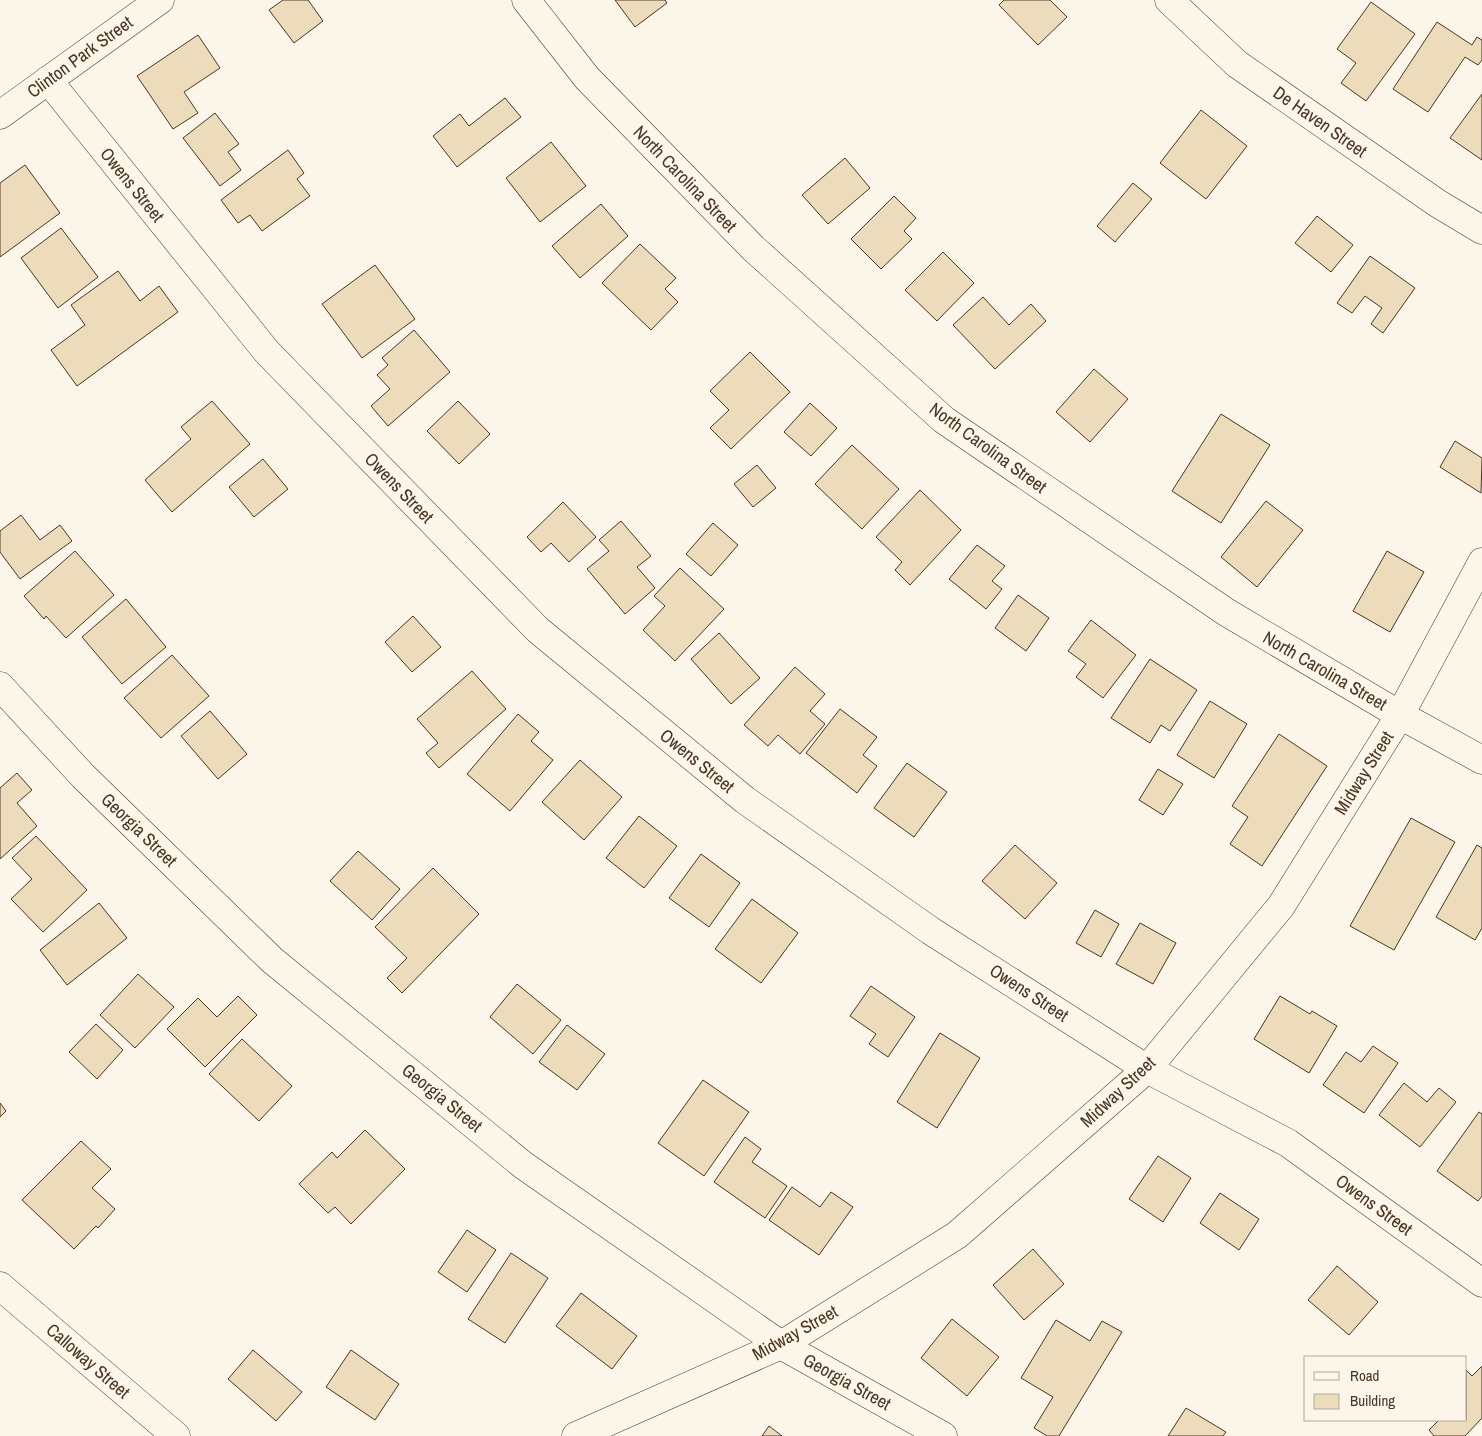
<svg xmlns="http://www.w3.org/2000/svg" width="1482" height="1436" font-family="'Archivo Narrow',sans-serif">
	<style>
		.building { fill: #ecdcbc; stroke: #4a3520 }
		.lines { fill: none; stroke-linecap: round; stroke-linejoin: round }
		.street-casing { stroke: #4a3520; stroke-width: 29 }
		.street { stroke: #fbf6e9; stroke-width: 28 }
		.labels { text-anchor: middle; stroke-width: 4; stroke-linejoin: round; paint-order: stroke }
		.street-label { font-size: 18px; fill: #4a3520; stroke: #fbf6e9 }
	</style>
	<rect width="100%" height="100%" fill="#fbf6e9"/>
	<g class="building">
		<path d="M283 0H308L323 21 294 43 269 10Z"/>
		<path d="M615 0H665L667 3 635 27Z"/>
		<path d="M1004 0H1050L1067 17 1038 45 999 5Z"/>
		<path d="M1371 2 1415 34 1366 101 1341 83 1356 63 1337 49Z"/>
		<path d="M1437 22 1472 45 1477 37 1482 40V60L1478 65 1465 57 1428 112 1393 89Z"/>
		<path d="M198 35 220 68 184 92 198 113 173 129 137 76Z"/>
		<path d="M1482 94V160L1450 138Z"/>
		<path d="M505 98 521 117 457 167 433 136 460 114 469 126Z"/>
		<path d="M1201 110 1247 146 1206 199 1160 163Z"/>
		<path d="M215 113 239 144 228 152 241 170 220 186 183 138Z"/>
		<path d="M551 142 586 186 540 222 506 178Z"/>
		<path d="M288 150 304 173 297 179 310 196 262 231 250 215 238 223 221 200Z"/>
		<path d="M845 158 870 188 828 224 802 195Z"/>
		<path d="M25 165 60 213 0 257V183Z"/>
		<path d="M1133 183 1152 199 1115 242 1097 226Z"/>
		<path d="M894 196 916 218 904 231 912 239 881 269 851 239Z"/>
		<path d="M601 204 628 236 580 278 552 246Z"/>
		<path d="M1317 216 1353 245 1331 272 1295 243Z"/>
		<path d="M61 228 98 277 58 308 21 258Z"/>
		<path d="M640 244 676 278 665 289 678 302 651 330 602 283Z"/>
		<path d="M943 252 974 283 937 321 905 290Z"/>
		<path d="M1370 256 1415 288 1383 333 1371 324 1382 308 1365 296 1352 313 1337 303Z"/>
		<path d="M375 265 415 319 362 358 322 304Z"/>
		<path d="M118 271 140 301 159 286 178 312 77 386 51 350 85 325 71 305Z"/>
		<path d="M983 297 1009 325 1031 304 1046 321 995 369 953 325Z"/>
		<path d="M414 330 450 372 388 426 371 406 390 389 377 375 388 365 382 358Z"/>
		<path d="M750 352 790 392 731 449 710 428 729 410 710 391Z"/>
		<path d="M1094 369 1128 399 1090 442 1056 412Z"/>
		<path d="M212 401 250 444 172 512 145 480 191 439 181 427Z"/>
		<path d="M458 401 490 434 459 464 427 431Z"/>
		<path d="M810 403 837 428 811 456 784 432Z"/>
		<path d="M1221 414 1270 445 1221 523 1172 491Z"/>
		<path d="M1455 441 1482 458 1481 493 1440 467Z"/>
		<path d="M852 445 899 489 862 529 815 484Z"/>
		<path d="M263 459 288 489 254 517 229 487Z"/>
		<path d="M757 465 776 488 753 507 734 484Z"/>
		<path d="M920 490 961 530 910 585 895 570 902 562 876 537Z"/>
		<path d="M1266 501 1303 530 1257 587 1221 557Z"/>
		<path d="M563 502 596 537 569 562 551 543 541 552 527 537Z"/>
		<path d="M21 515 40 540 60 525 72 541 20 579 0 552V531Z"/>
		<path d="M621 521 651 556 637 567 655 588 625 614 587 569 609 551 599 540Z"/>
		<path d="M713 523 738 545 711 576 686 554Z"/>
		<path d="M977 545 1005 566 992 581 1002 589 986 609 949 579Z"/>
		<path d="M75 551 114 595 66 638 46 616 44 619 24 596Z"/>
		<path d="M1387 551 1424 572 1390 632 1353 611Z"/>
		<path d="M680 568 724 609 675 661 643 630 665 606 654 596Z"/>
		<path d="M1018 595 1049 618 1026 651 995 628Z"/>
		<path d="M126 599 166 647 122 684 82 637Z"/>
		<path d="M413 616 441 647 412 672 385 642Z"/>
		<path d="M1091 620 1136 655 1103 698 1076 677 1086 664 1068 651Z"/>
		<path d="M719 633 760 678 731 704 691 659Z"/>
		<path d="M172 655 209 696 161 738 124 698Z"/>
		<path d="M1150 659 1197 690 1170 731 1161 725 1150 743 1111 718Z"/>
		<path d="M795 667 825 694 810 711 825 724 800 754 778 735 768 746 744 725Z"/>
		<path d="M472 671 506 709 439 768 426 753 438 743 417 719Z"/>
		<path d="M1210 701 1247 724 1214 778 1177 755Z"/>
		<path d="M840 709 877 737 863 755 877 766 857 793 806 753Z"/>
		<path d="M210 711 247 754 218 779 181 736Z"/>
		<path d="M518 714 539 732 531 741 553 760 510 811 467 774Z"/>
		<path d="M1279 734 1327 766 1262 866 1230 844 1248 817 1232 806Z"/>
		<path d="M580 760 622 797 584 840 542 802Z"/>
		<path d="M907 763 947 792 914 837 874 808Z"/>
		<path d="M1158 769 1183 784 1163 815 1139 800Z"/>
		<path d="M17 773 32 790 17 803 37 826 0 859V788Z"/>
		<path d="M639 816 677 846 644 888 606 858Z"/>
		<path d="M1411 818 1455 842 1394 950 1350 926Z"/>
		<path d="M36 836 87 890 43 932 11 899 32 879 12 858Z"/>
		<path d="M1015 845 1057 883 1025 919 982 881Z"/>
		<path d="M1477 845 1482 848V928L1475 940 1436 917Z"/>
		<path d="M358 851 400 889 372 920 330 881Z"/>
		<path d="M701 854 740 883 709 927 669 898Z"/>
		<path d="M433 868 479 914 402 993 387 978 407 958 375 927Z"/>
		<path d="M752 899 798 933 761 983 715 949Z"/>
		<path d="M99 903 127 938 67 985 40 950Z"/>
		<path d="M1095 910 1119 924 1101 957 1076 943Z"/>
		<path d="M1140 923 1176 943 1153 984 1116 964Z"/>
		<path d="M138 974 174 1007 135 1048 100 1015Z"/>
		<path d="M517 984 561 1020 533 1054 490 1017Z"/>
		<path d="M871 986 915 1017 888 1057 869 1044 876 1034 850 1016Z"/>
		<path d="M238 996 257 1015 205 1067 167 1029 198 998 217 1017Z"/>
		<path d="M1280 996 1310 1014 1312 1011 1337 1026 1309 1073 1254 1039Z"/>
		<path d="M96 1024 123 1050 97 1079 69 1052Z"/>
		<path d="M567 1025 605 1054 577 1090 539 1062Z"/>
		<path d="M940 1033 980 1058 937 1128 897 1102Z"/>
		<path d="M242 1039 292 1086 259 1121 209 1074Z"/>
		<path d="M1373 1046 1398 1063 1364 1113 1323 1085 1346 1052 1361 1062Z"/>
		<path d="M703 1080 749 1112 704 1176 658 1143Z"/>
		<path d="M1404 1083 1427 1102 1439 1088 1456 1102 1420 1147 1379 1115Z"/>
		<path d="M0 1103 6 1111 0 1117Z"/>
		<path d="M1479 1112 1482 1114V1196L1478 1201 1437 1171Z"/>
		<path d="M365 1130 405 1169 351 1224 335 1207 328 1213 299 1184 332 1152 337 1158Z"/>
		<path d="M745 1137 761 1149 752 1162 787 1186 765 1218 714 1182Z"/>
		<path d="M81 1141 111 1169 92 1188 115 1209 98 1228 96 1226 74 1249 22 1200Z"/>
		<path d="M1158 1156 1191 1178 1163 1222 1129 1199Z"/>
		<path d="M792 1187 820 1207 831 1192 853 1207 819 1255 769 1220Z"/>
		<path d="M1220 1193 1259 1219 1239 1250 1200 1223Z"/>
		<path d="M467 1230 496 1250 467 1292 438 1272Z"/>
		<path d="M1033 1249 1064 1284 1024 1320 993 1285Z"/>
		<path d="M511 1253 548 1278 505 1343 468 1319Z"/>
		<path d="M1337 1266 1378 1302 1349 1335 1308 1300Z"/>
		<path d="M581 1293 637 1336 612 1369 556 1326Z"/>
		<path d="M952 1319 999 1357 967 1396 921 1358Z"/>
		<path d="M1056 1320 1090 1341 1102 1321 1122 1332 1059 1436H1047L1034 1428 1053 1397 1021 1378Z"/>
		<path d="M253 1350 302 1392 276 1421 228 1379Z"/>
		<path d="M351 1350 399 1384 375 1420 326 1387Z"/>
		<path d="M1482 1366V1418L1465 1436H1434L1429 1430 1439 1420H1466V1370L1472 1376Z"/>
		<path d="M1186 1408 1226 1432 1223 1436H1168Z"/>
		<path d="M769 1426 782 1436H762Z"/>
	</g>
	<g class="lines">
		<defs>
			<g id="street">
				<path d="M526 0 587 78 753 248 944 420 1226 612 1400 715 1482 760"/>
				<path d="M1169 0 1237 64 1437 203 1482 230"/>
				<path d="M48 80 267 352 538 630 745 800 931 931 1147 1069 1288 1143 1482 1283"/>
				<path d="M0 115 160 0"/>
				<path d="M0 686 83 776 272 960 523 1165 781 1345 943 1436"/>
				<path d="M0 1286 176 1436"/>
				<path d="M576 1436 781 1345 957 1235 1147 1069 1281 906 1400 715 1482 562"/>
			</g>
		</defs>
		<use href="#street" class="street-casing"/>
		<use href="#street" class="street"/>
	</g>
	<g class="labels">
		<g class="street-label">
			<text transform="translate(80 57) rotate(-36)" y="6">Clinton Park Street</text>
			<text transform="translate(1320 122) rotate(35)" y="6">De Haven Street</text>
			<text transform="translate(685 179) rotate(46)" y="6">North Carolina Street</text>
			<text transform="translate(132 185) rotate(51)" y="6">Owens Street</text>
			<text transform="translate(988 448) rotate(36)" y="6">North Carolina Street</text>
			<text transform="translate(399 488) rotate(46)" y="6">Owens Street</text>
			<text transform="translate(1325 671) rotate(30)" y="6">North Carolina Street</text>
			<text transform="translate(697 761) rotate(39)" y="6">Owens Street</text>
			<text transform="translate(1364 773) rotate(-58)" y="6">Midway Street</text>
			<text transform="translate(139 830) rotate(44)" y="6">Georgia Street</text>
			<text transform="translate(1029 993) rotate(33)" y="6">Owens Street</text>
			<text transform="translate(1118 1092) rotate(-43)" y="6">Midway Street</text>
			<text transform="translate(442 1098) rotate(39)" y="6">Georgia Street</text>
			<text transform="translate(1374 1205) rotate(36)" y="6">Owens Street</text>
			<text transform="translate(795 1333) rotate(-29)" y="6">Midway Street</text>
			<text transform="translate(88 1361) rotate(41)" y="6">Calloway Street</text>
			<text transform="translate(847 1382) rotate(29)" y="6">Georgia Street</text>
		</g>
	</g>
	<rect x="1304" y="1356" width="162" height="65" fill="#fbf6e9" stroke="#b4a999"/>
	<rect x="1314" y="1372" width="25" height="8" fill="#fbf6e9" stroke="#b4a999"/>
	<text x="1350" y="1381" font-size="15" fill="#4a3520">Road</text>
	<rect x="1314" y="1394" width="25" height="15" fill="#ecdcbc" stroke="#b4a999"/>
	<text x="1350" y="1406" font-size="15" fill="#4a3520">Building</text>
</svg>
